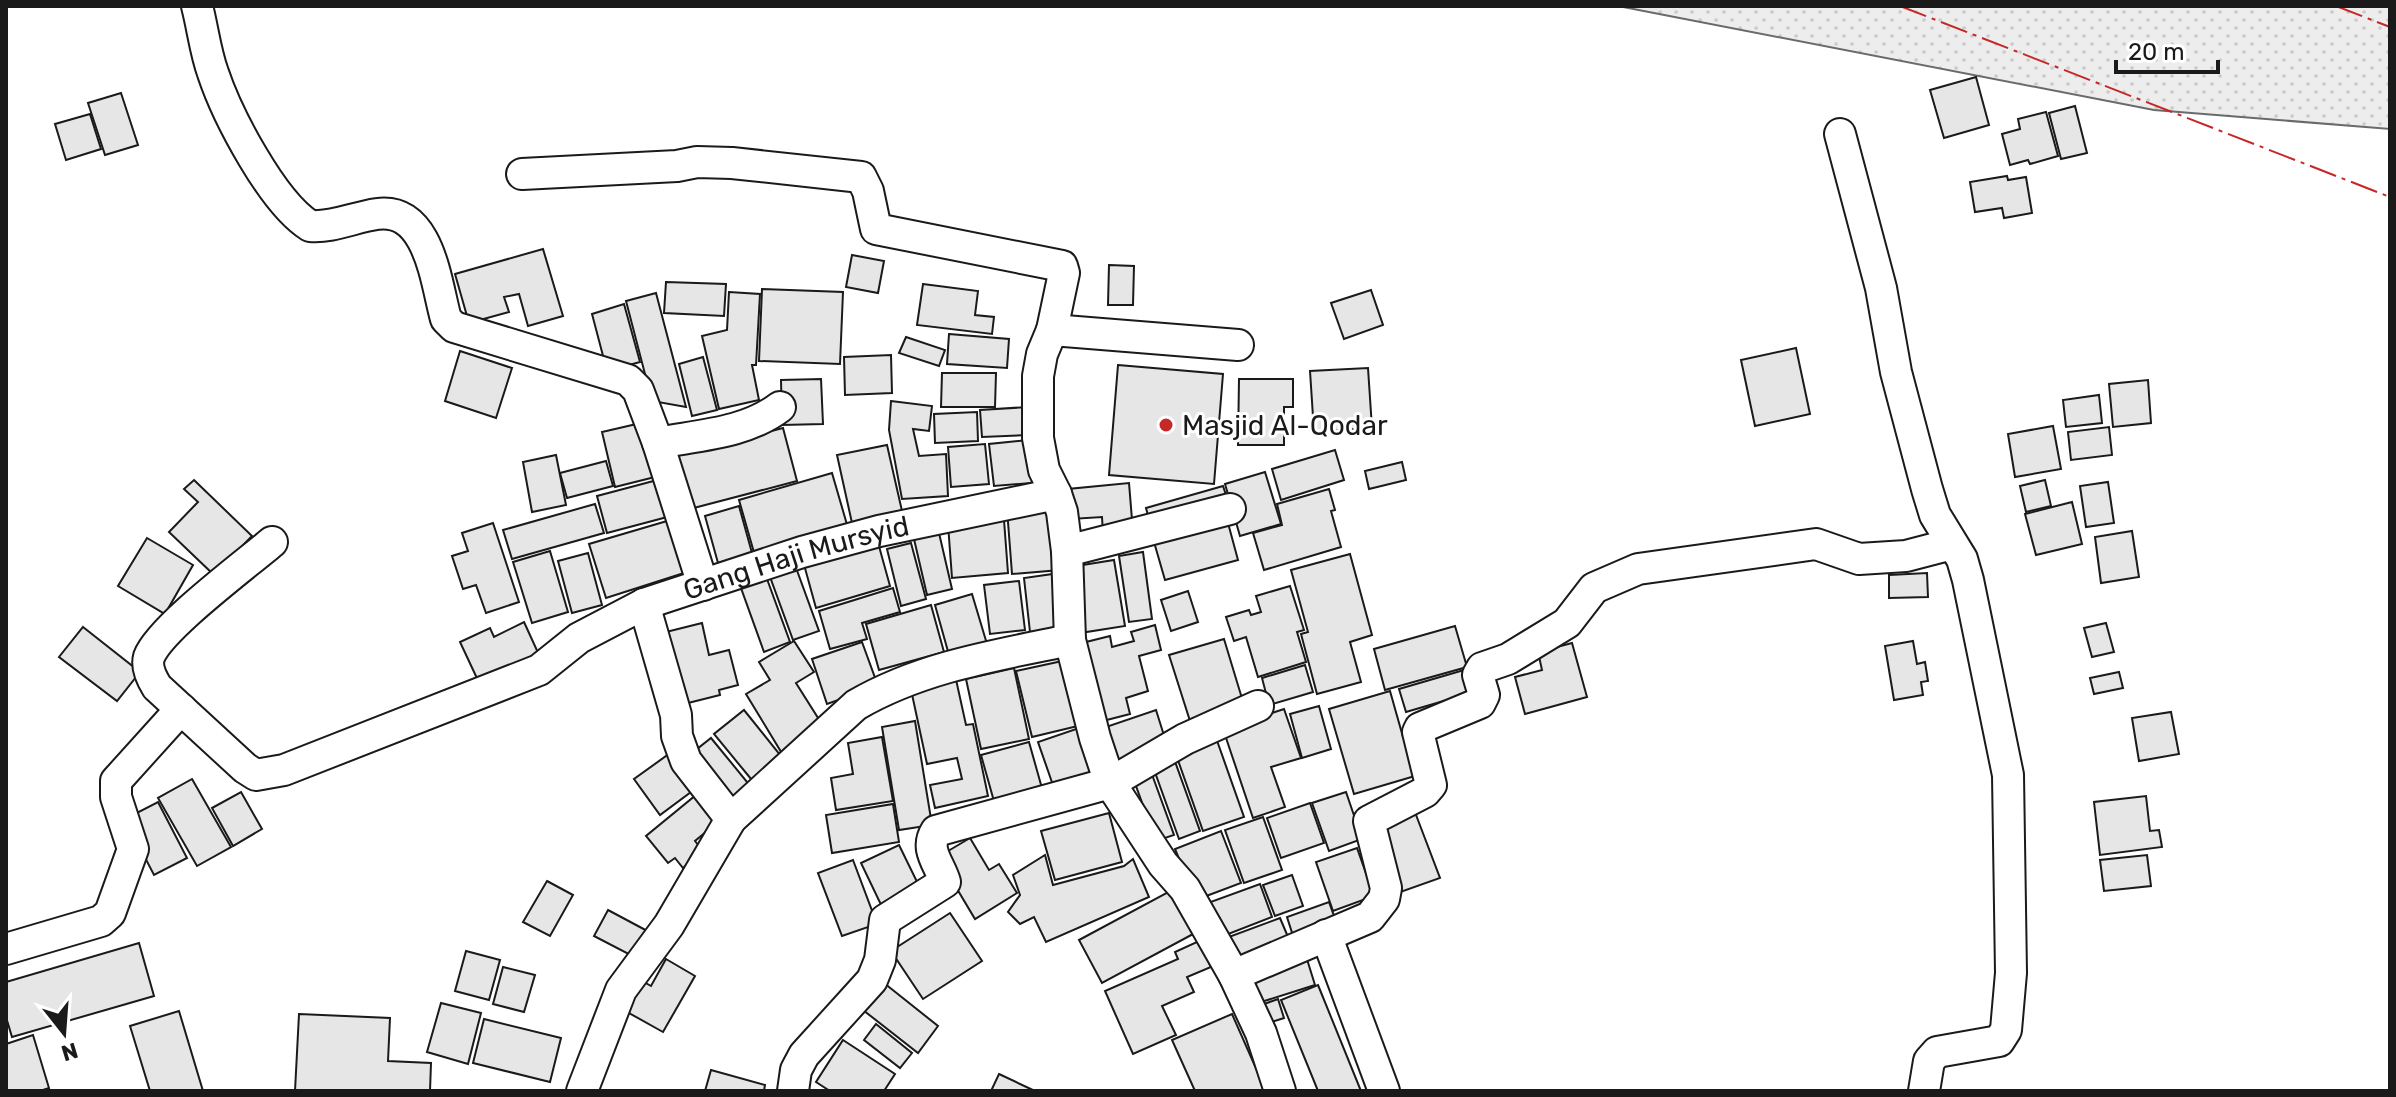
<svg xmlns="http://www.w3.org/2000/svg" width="2396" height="1097" font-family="Rubik,sans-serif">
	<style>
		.grass { fill: url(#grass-dots); stroke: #6a6a6a; stroke-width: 2 }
		.building { fill: #e6e6e6; stroke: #1a1a1a; stroke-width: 2 }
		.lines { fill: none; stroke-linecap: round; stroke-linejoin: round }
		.minor-casing { stroke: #1a1a1a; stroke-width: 34 }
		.minor { stroke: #fff; stroke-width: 30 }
		.power { stroke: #c62828; stroke-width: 2; stroke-dasharray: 28 6 4 6; stroke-linecap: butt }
		.poi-dot { fill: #c62828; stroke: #fff; stroke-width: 3 }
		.labels { text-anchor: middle; stroke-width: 6; stroke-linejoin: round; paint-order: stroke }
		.poi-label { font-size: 28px; fill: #1a1a1a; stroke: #fff; text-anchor: start }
		.street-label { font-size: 28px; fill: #1a1a1a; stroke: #fff }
	</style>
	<defs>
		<pattern id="grass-dots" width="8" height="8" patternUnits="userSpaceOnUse" patternTransform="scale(2)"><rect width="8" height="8" fill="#ededed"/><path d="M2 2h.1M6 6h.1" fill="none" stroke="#cbcbcb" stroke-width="1.8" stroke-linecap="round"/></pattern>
	</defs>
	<rect width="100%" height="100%" fill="#fff"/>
	<path class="grass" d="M1618 6H2390V129L2154 110Z"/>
	<g class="building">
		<path d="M1976 77 1989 125 1944 138 1930 90Z"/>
		<path d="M121 93 138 145 105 155 88 103Z"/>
		<path d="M2075 106 2087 153 2061 159 2049 113Z"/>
		<path d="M2046 112 2058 156 2030 164 2028 160 2010 165 2002 134 2020 129 2018 119Z"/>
		<path d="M90 114 101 149 66 160 55 124Z"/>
		<path d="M2007 176 2008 180 2026 177 2032 213 2004 218 2002 208 1975 212 1970 182Z"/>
		<path d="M543 249 563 316 528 326 519 294 504 297 509 312 469 323 455 274Z"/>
		<path d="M852 255 884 261 878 293 846 287Z"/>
		<path d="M1109 265 1134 266 1133 305H1108Z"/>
		<path d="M666 282 726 284 724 316 664 313Z"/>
		<path d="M923 284 978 291 975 315 994 317 992 334 917 325Z"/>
		<path d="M762 289 843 292 840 364 759 361Z"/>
		<path d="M1371 290 1383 325 1344 339 1331 303Z"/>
		<path d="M729 292 760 294 756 365H752L759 400 719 409 702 336 727 330Z"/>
		<path d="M656 293 686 407 652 401 626 301Z"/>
		<path d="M624 304 640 362 607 371 592 314Z"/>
		<path d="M949 334 1009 339 1007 368 947 364Z"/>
		<path d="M906 337 945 350 939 366 899 353Z"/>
		<path d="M1796 348 1810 414 1755 426 1741 360Z"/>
		<path d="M460 351 512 368 496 418 445 401Z"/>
		<path d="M891 355 892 393 845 395 844 357Z"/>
		<path d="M703 357 717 410 692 416 679 364Z"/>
		<path d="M1118 365 1223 374 1214 484 1109 475Z"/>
		<path d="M1368 368 1372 428 1314 432 1310 371Z"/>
		<path d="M942 373H996L995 407H941Z"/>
		<path d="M821 379 823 424 782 425 781 380Z"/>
		<path d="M1239 379H1293V407H1284V445H1238Z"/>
		<path d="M2148 380 2151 423 2113 427 2109 384Z"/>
		<path d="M2099 395 2102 423 2066 427 2063 400Z"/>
		<path d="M891 401 932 406 929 431 913 429 919 456 946 454 948 496 902 499 889 430Z"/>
		<path d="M1028 407 1030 435 982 437 980 410Z"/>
		<path d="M977 412 978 441 935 443 934 414Z"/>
		<path d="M641 423 655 477 615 487 602 432Z"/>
		<path d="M2053 426 2061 469 2015 477 2008 434Z"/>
		<path d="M2109 427 2112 455 2071 460 2068 432Z"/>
		<path d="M783 428 797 481 690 509 673 444 698 450Z"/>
		<path d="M1028 440 1032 483 994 486 989 444Z"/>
		<path d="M985 444 989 484 951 487 948 447Z"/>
		<path d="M887 445 902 511 852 523 837 455Z"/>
		<path d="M1335 450 1344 480 1281 500 1272 469Z"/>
		<path d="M556 455 566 505 532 512 523 462Z"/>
		<path d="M606 461 613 486 567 498 560 473Z"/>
		<path d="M1402 462 1406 480 1369 489 1365 471Z"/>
		<path d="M1265 472 1281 524 1240 536 1225 484Z"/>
		<path d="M832 473 848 528 755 556 739 500Z"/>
		<path d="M661 479 671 516 607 533 597 496Z"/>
		<path d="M194 480 252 536 214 575 169 532 198 502 184 489Z"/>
		<path d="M2045 480 2051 506 2026 512 2020 486Z"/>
		<path d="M2108 482 2114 523 2086 527 2080 486Z"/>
		<path d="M1129 483 1133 532 1103 534 1102 517 1071 519 1068 489Z"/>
		<path d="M1223 486 1228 501 1150 523 1146 508Z"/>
		<path d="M1329 489 1335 510 1331 511 1341 547 1264 570 1253 533 1282 525 1277 504Z"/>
		<path d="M2072 502 2082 544 2036 555 2025 514Z"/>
		<path d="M595 504 604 533 512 559 503 530Z"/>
		<path d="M1055 505 1060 570 1012 574 1007 509Z"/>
		<path d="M739 506 752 553 718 563 705 516Z"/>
		<path d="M1004 520 1008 573 952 578 948 524Z"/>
		<path d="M667 521 684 573 606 598 589 544Z"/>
		<path d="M493 523 519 602 486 613 476 585 463 589 452 556 468 551 462 533Z"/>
		<path d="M1228 523 1238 560 1165 580 1154 542Z"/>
		<path d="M2132 531 2139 577 2101 583 2095 537Z"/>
		<path d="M939 533 952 589 927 595 914 539Z"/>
		<path d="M147 538 193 565 165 614 118 586Z"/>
		<path d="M877 539 890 586 816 608 803 561Z"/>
		<path d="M911 543 926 599 901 606 887 549Z"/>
		<path d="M550 551 568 612 532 623 513 562Z"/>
		<path d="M1143 552 1152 619 1129 622 1119 556Z"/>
		<path d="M588 553 602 605 572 613 558 561Z"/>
		<path d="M1350 554 1372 635 1350 642 1361 682 1317 694 1301 634 1308 632 1291 570Z"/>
		<path d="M1114 560 1125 626 1080 633 1070 567Z"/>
		<path d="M795 565 819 631 793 640 769 574Z"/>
		<path d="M1060 573 1066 628 1030 632 1024 578Z"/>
		<path d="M1927 573 1928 597 1889 598V575Z"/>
		<path d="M767 579 790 642 764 652 741 588Z"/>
		<path d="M1019 581 1025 630 990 634 984 585Z"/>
		<path d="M1290 586 1304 630 1297 632 1306 662 1258 677 1246 637 1234 641 1226 617 1249 610 1251 615 1261 612 1256 596Z"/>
		<path d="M893 588 900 612 862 623 867 639 830 649 819 611Z"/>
		<path d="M1188 591 1198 622 1171 631 1161 600Z"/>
		<path d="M972 594 987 644 949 655 935 605Z"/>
		<path d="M931 605 944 652 879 670 866 624Z"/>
		<path d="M524 622 540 657 482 689 460 642 490 628 494 637Z"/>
		<path d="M702 623 709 655 729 650 738 685 719 690 720 695 676 706 658 634Z"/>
		<path d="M2106 623 2114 652 2092 657 2084 628Z"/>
		<path d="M1155 625 1161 650 1139 656 1148 691 1126 698 1130 714 1099 722 1078 644 1110 636 1112 647 1134 641 1131 632Z"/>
		<path d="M1455 626 1467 667 1385 690 1374 649Z"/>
		<path d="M83 627 140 672 117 701 59 657Z"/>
		<path d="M1224 639 1244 705 1190 721 1169 655Z"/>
		<path d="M794 641 814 672 796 683 825 729 783 755 746 694 770 680 759 662Z"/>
		<path d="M1913 641 1917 664 1925 662 1928 681 1921 682 1923 695 1894 700 1885 646Z"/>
		<path d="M862 642 878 686 827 704 812 659Z"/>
		<path d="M1572 643 1587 697 1525 714 1515 677 1542 670 1538 652Z"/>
		<path d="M1067 660 1082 725 1032 737 1016 671Z"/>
		<path d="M1305 665 1313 692 1269 705 1262 678Z"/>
		<path d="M1014 668 1029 739 981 749 966 679Z"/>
		<path d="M1464 670 1471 693 1406 712 1399 689Z"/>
		<path d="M2119 672 2123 688 2094 694 2090 678Z"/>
		<path d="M955 675 966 725 973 724 988 796 935 808 930 785 962 779 957 758 927 764 910 685Z"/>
		<path d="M1390 691 1403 737 1413 734 1415 776 1354 794 1329 709Z"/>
		<path d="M1319 706 1331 749 1302 758 1290 714Z"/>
		<path d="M1284 709 1301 758 1271 767 1285 807 1253 818 1223 729Z"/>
		<path d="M744 710 785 761 756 785 714 734Z"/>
		<path d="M1156 710 1167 745 1112 763 1100 729Z"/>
		<path d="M2171 712 2179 754 2139 761 2132 718Z"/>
		<path d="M915 721 932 825 899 830 882 727Z"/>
		<path d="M1082 727 1099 776 1055 791 1038 742Z"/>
		<path d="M1215 735 1244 817 1203 831 1174 749Z"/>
		<path d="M882 737 893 801 836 810 831 778 853 774 848 743Z"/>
		<path d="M711 738 752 788 728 807 687 757Z"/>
		<path d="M1029 742 1045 799 997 812 981 755Z"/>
		<path d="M673 751 699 786 660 815 634 779Z"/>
		<path d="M1173 756 1200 831 1179 839 1152 764Z"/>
		<path d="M1150 769 1174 835 1156 841 1132 775Z"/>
		<path d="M192 779 231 847 197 866 158 798Z"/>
		<path d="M241 792 262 829 233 846 212 808Z"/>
		<path d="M1346 792 1362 839 1329 851 1312 803Z"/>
		<path d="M696 795 718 822 695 841 703 851 683 868 675 858 668 863 646 836Z"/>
		<path d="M2146 796 2150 831 2159 830 2162 847 2100 855 2094 802Z"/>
		<path d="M158 802 187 858 154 875 125 819Z"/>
		<path d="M1310 803 1324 843 1281 858 1267 818Z"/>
		<path d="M893 804 899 842 832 853 826 815Z"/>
		<path d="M1413 807 1440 878 1392 895 1374 822Z"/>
		<path d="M1109 813 1122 862 1055 880 1041 831Z"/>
		<path d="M1263 817 1282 870 1244 883 1225 830Z"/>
		<path d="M1221 831 1241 883 1201 898 1188 881 1175 849Z"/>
		<path d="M970 838 989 870 999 864 1017 893 975 919 938 857Z"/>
		<path d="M899 845 922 892 884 911 861 863Z"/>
		<path d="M1357 848 1374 896 1333 911 1316 862Z"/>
		<path d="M1045 855 1053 885 1124 866 1133 859 1149 897 1046 942 1034 917 1020 924 1008 912 1020 895 1013 875Z"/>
		<path d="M2147 855 2151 886 2104 891 2100 860Z"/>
		<path d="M853 860 877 924 842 936 818 873Z"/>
		<path d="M1292 875 1303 906 1275 916 1263 885Z"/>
		<path d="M547 881 573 895 550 936 523 922Z"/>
		<path d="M1260 884 1272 917 1218 938 1205 904Z"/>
		<path d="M1172 890 1195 933 1102 983 1079 940Z"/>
		<path d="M1329 902 1338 927 1295 942 1287 917Z"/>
		<path d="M608 910 653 934 640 960 594 936Z"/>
		<path d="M950 913 982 961 923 999 891 951Z"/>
		<path d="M1280 918 1291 944 1236 965 1226 938Z"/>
		<path d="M1199 941 1211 967 1187 977 1194 992 1162 1006 1176 1035 1133 1054 1105 991 1178 959 1175 952Z"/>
		<path d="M139 943 154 996 12 1037 6 1017V982Z"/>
		<path d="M466 951 500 960 489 1000 455 991Z"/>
		<path d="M1306 956 1315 985 1258 1003 1250 974Z"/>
		<path d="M666 959 695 976 663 1032 620 1008 637 978 651 986Z"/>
		<path d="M503 967 535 975 524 1012 493 1004Z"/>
		<path d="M884 983 938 1026 918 1053 863 1010Z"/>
		<path d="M1318 985 1361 1091H1318L1281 1000Z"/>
		<path d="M1278 999 1284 1018 1262 1025 1256 1007Z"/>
		<path d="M441 1003 481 1013 468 1064 427 1052Z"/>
		<path d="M179 1011 203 1091H150L130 1026Z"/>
		<path d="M299 1014 390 1018 388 1061 431 1063 430 1091H295Z"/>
		<path d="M1232 1014 1266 1091H1195L1172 1040Z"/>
		<path d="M484 1019 561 1038 550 1082 473 1063Z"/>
		<path d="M876 1024 912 1053 900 1068 864 1040Z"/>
		<path d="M33 1035 49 1088 40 1091H6V1044Z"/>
		<path d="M843 1040 895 1074 884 1091H830L816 1082Z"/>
		<path d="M711 1070 765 1085 764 1091H705Z"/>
		<path d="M999 1074 1035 1091H991Z"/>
	</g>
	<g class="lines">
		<defs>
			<g id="minor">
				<path d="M197 6C203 29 205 51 213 73 227 115 272 202 310 226 332 228 355 217 377 214 430 207 436 284 446 319L454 327 628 380 638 390 658 443C700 435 746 433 780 407"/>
				<path d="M1840 134 1881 288 1896 372 1927 489 1935 515 1962 559 1968 580 2008 775 2011 973 2006 1030 1999 1041 1937 1052 1929 1061 1924 1091"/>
				<path d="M522 174 677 166 697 162 732 163 861 177 868 191 876 229 1062 266 1064 273 1052 330"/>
				<path d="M1238 345 1052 330 1042 354 1038 376V438L1044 470 1056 494 1062 512 1067 551 1070 640 1095 738 1110 783 1163 864 1185 889 1234 975 1261 1033 1280 1091"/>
				<path d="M658 443 703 585"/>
				<path id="s1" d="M272 542C245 565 160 628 149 657 146 667 152 679 157 687L245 768 256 775 284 770 539 670 579 638 644 604 802 552 879 531 1056 494"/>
				<path d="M1067 551 1230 509"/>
				<path d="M644 604 676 715 677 736 686 761 731 819"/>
				<path d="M1326 935 1384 1091"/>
				<path d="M6 949 101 921 110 913 133 849 116 797V781L181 709"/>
				<path d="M1234 975 1370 917 1384 899 1386 888 1369 821 1425 792 1431 785 1418 732 1420 728 1480 703 1484 695 1478 675 1482 668 1508 659 1567 623 1594 588 1638 569 1816 544 1859 559 1906 556 1952 544"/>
				<path d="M582 1091 621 990 669 925 731 819 856 705C921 667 997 655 1070 640"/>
				<path d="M793 1091 796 1070 804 1055 872 980 880 960 885 920 945 882C940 864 924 850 936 831L1110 783 1185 739 1258 706"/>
			</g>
		</defs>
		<use href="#minor" class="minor-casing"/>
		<use href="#minor" class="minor"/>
		<g class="power">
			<path d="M1900 6 2390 197"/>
			<path d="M2336 6 2390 27"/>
		</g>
	</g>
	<circle class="poi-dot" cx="1166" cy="425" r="8"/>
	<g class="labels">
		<g class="poi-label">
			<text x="1182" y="435">Masjid Al-Qodar</text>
		</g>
		<g class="street-label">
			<text dy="10" stroke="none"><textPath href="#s1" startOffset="920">Gang Haji Mursyid</textPath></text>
		</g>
	</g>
	<rect width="2396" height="1097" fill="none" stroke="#1a1a1a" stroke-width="16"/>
	<g transform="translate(64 1033) rotate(163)" stroke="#ffffff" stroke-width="6" paint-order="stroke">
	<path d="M0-6L14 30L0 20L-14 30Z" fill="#1a1a1a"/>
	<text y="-12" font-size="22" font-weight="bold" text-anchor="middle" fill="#1a1a1a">N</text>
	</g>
	<path d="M2116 60v12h102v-12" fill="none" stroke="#1a1a1a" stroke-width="4"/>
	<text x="2128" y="60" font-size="24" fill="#1a1a1a" stroke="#ffffff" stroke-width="6" paint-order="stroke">20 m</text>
</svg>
